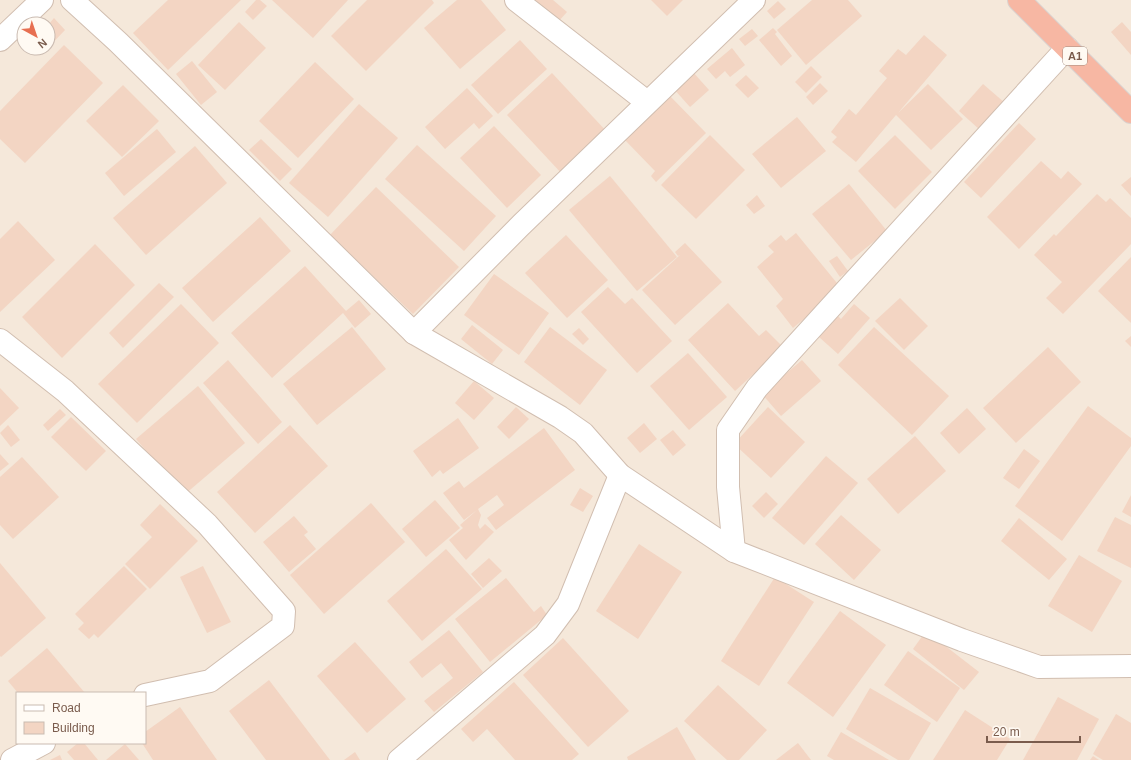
<svg xmlns="http://www.w3.org/2000/svg" width="1131" height="760" font-family="Helvetica,sans-serif">
	<style>
		.residential { fill: #f5e8da; fill-rule: evenodd }
		.building { fill: #f3d5c3 }
		.lines { fill: none; stroke-linecap: round; stroke-linejoin: round }
		.street-casing { stroke: #d1beb0; stroke-width: 24 }
		.highway-casing { stroke: #dad1cd; stroke-width: 24 }
		.street { stroke: #fff; stroke-width: 22 }
		.highway { stroke: #f7b7a3; stroke-width: 22 }
		.labels { text-anchor: middle; stroke-width: 3.5; stroke-linejoin: round; paint-order: stroke }
		.shield { fill: #fffaf3; stroke: #a28b7f; stroke-width: 1 }
		.shield-label { font-size: 11px; font-weight: bold; fill: #7a5c4d }
	</style>
	<rect width="100%" height="100%" fill="#fdf6ec"/>
	<path class="residential" d="M0 0H1131V760H0ZM24 24H48V48H24ZM17 693H145V743H17Z"/>
	<g class="building">
		<path d="M168 0H241L168 70 133 33Z"/>
		<path d="M256 0H260L267 6 253 20 245 12Z"/>
		<path d="M272 0H348L313 38Z"/>
		<path d="M367 0H432L434 3 366 71 331 36Z"/>
		<path d="M457 0H481L506 30 460 69 424 28Z"/>
		<path d="M533 0H553L567 12 557 23Z"/>
		<path d="M651 0H683L667 16Z"/>
		<path d="M812 0H848L862 16 806 65 777 30Z"/>
		<path d="M778 1 786 9 774 19 767 11Z"/>
		<path d="M54 18 65 30 46 50 44 48H48V25Z"/>
		<path d="M239 22 266 48 225 90 198 65Z"/>
		<path d="M1122 22 1131 32V55L1111 32Z"/>
		<path d="M773 28 777 32 775 34 792 56 781 66 759 40Z"/>
		<path d="M752 29 758 36 745 46 739 39Z"/>
		<path d="M924 35 947 55 898 113 928 84 963 119 931 150 896 115 856 162 832 142 837 137 831 132 849 109 856 115 887 78 879 71 898 49 906 55Z"/>
		<path d="M520 40 547 69 498 114 471 85Z"/>
		<path d="M64 45 103 83 25 163 0 139V111Z"/>
		<path d="M732 48 745 65 730 77 725 71 716 79 707 69Z"/>
		<path d="M192 61 217 92 201 105 176 74Z"/>
		<path d="M315 62 354 99 298 158 259 121Z"/>
		<path d="M811 66 822 77 806 93 795 82Z"/>
		<path d="M692 71 709 90 690 107 673 88Z"/>
		<path d="M552 73 608 133 563 175 507 115Z"/>
		<path d="M746 75 759 88 748 98 735 85Z"/>
		<path d="M820 83 828 91 813 105 806 97Z"/>
		<path d="M983 84 1005 103 980 130 959 111Z"/>
		<path d="M123 85 159 121 122 157 86 121Z"/>
		<path d="M467 88 493 116 479 129 474 123 445 149 425 127Z"/>
		<path d="M669 95 706 133 656 182 651 176 655 171 624 139Z"/>
		<path d="M359 104 398 138 328 217 289 183Z"/>
		<path d="M797 117 826 151 781 188 752 154Z"/>
		<path d="M1019 123 1036 139 981 198 964 182Z"/>
		<path d="M494 126 541 175 507 208 460 158Z"/>
		<path d="M157 129 176 152 124 196 105 173Z"/>
		<path d="M710 135 745 170 696 219 661 185Z"/>
		<path d="M895 135 932 172 895 209 858 171Z"/>
		<path d="M261 139 292 169 280 181 249 150Z"/>
		<path d="M417 145 496 216 464 251 385 179Z"/>
		<path d="M195 146 227 183 146 255 113 218Z"/>
		<path d="M1041 161 1061 179 1068 171 1082 184 1019 249 987 217Z"/>
		<path d="M610 176 677 257 637 291 569 210Z"/>
		<path d="M1131 177V196L1121 185Z"/>
		<path d="M849 184 887 231 851 260 812 214Z"/>
		<path d="M376 187 459 267 413 314 330 235Z"/>
		<path d="M1097 194 1106 202 1110 198 1131 218V244L1063 314 1046 298 1062 282 1034 255 1054 234 1056 236Z"/>
		<path d="M757 195 765 206 754 214 746 205Z"/>
		<path d="M260 217 291 251 213 322 182 288Z"/>
		<path d="M18 221 55 260 0 312V239Z"/>
		<path d="M796 233 841 288 793 328 776 306 783 299 757 267 774 252 768 246 781 235 786 241Z"/>
		<path d="M566 235 608 280 567 318 525 273Z"/>
		<path d="M685 243 722 282 675 325 642 290 680 255 678 256 675 252Z"/>
		<path d="M95 244 135 285 62 358 22 317Z"/>
		<path d="M837 256 848 271 840 277 829 261Z"/>
		<path d="M1131 257V323L1098 291Z"/>
		<path d="M305 266 346 311 359 300 371 314 355 328 343 313 272 378 231 333Z"/>
		<path d="M494 274 549 313 519 355 464 315Z"/>
		<path d="M159 283 174 297 123 348 109 333Z"/>
		<path d="M608 287 625 304 632 298 672 341 637 373 581 312Z"/>
		<path d="M900 298 928 326 904 350 875 321Z"/>
		<path d="M728 303 759 336 766 330 783 347 735 391 688 340Z"/>
		<path d="M181 304 219 343 137 423 98 384Z"/>
		<path d="M854 304 870 318 838 354 819 337 838 316 841 319Z"/>
		<path d="M472 325 503 350 492 364 461 339Z"/>
		<path d="M352 327 386 369 317 425 283 384Z"/>
		<path d="M550 327 607 370 580 405 524 362Z"/>
		<path d="M874 327 949 396 912 435 838 365Z"/>
		<path d="M579 328 589 339 583 345 572 334Z"/>
		<path d="M1131 336V347L1125 341Z"/>
		<path d="M1048 347 1081 382 1016 443 983 408Z"/>
		<path d="M688 353 727 397 689 430 650 386Z"/>
		<path d="M228 360 282 422 258 444 203 383Z"/>
		<path d="M802 360 821 381 781 416 762 394Z"/>
		<path d="M474 381 494 398 474 420 455 403Z"/>
		<path d="M198 386 245 443 184 495 136 439Z"/>
		<path d="M0 388 19 408 0 426Z"/>
		<path d="M1088 406 1131 438V446L1062 541 1015 506Z"/>
		<path d="M516 407 529 419 509 439 497 427Z"/>
		<path d="M768 407 805 442 771 478 734 444Z"/>
		<path d="M967 408 986 429 959 454 940 433Z"/>
		<path d="M60 409 66 415 48 431 43 425Z"/>
		<path d="M71 417 106 451 86 471 51 437Z"/>
		<path d="M458 418 479 448 443 474 440 470 432 477 413 451Z"/>
		<path d="M644 423 657 439 640 453 627 438Z"/>
		<path d="M8 425 20 440 11 447 0 433Z"/>
		<path d="M290 425 328 466 255 533 217 492Z"/>
		<path d="M544 428 575 470 496 530 487 518 504 505 497 495 478 509 481 515 478 525 480 529 485 524 494 532 466 560 449 540 463 528 460 525 477 510 464 520 443 493 459 481 464 488Z"/>
		<path d="M673 430 686 445 673 456 660 440Z"/>
		<path d="M915 436 946 471 898 514 867 479Z"/>
		<path d="M1024 449 1040 461 1019 489 1003 478Z"/>
		<path d="M0 454 9 464 0 471Z"/>
		<path d="M826 456 858 483 804 545 772 518Z"/>
		<path d="M22 457 59 497 13 539 0 525V477Z"/>
		<path d="M580 488 593 496 583 512 570 505Z"/>
		<path d="M766 492 778 504 764 518 752 506Z"/>
		<path d="M1131 495V517L1122 512Z"/>
		<path d="M435 500 460 528 426 557 402 529Z"/>
		<path d="M371 503 405 542 324 614 290 575Z"/>
		<path d="M160 504 198 541 150 589 125 564 152 537 140 525Z"/>
		<path d="M841 515 881 550 854 580 815 544Z"/>
		<path d="M294 516 308 532 304 535 316 549 289 572 263 542Z"/>
		<path d="M1115 517 1131 525V568L1097 551Z"/>
		<path d="M1019 518 1067 559 1049 580 1001 541Z"/>
		<path d="M639 544 682 572 638 639 596 611Z"/>
		<path d="M446 549 482 589 422 641 387 601Z"/>
		<path d="M1079 555 1122 581 1092 632 1048 606Z"/>
		<path d="M489 558 502 571 483 588 471 574Z"/>
		<path d="M0 563 46 618 1 657 0 656Z"/>
		<path d="M124 566 147 589 98 638 94 634 89 639 78 629 84 623 75 614Z"/>
		<path d="M203 566 231 622 207 633 180 577Z"/>
		<path d="M775 577 814 602 759 686 721 661Z"/>
		<path d="M506 578 534 612 541 606 547 615 490 662 455 619Z"/>
		<path d="M840 611 886 645 833 717 787 683Z"/>
		<path d="M449 630 483 672 434 712 424 701 453 678 441 663 422 678 409 662Z"/>
		<path d="M926 631 979 672 964 690 913 649Z"/>
		<path d="M563 638 629 711 588 747 523 675Z"/>
		<path d="M355 642 406 699 367 733 317 676Z"/>
		<path d="M47 648 85 693H18L8 681Z"/>
		<path d="M908 651 960 688 937 722 884 685Z"/>
		<path d="M269 680 330 760H266L229 711Z"/>
		<path d="M514 682 579 754 572 760H515L487 729 473 742 461 729Z"/>
		<path d="M718 685 767 730 739 760H727L684 721Z"/>
		<path d="M870 688 931 723 909 760H898L846 729Z"/>
		<path d="M1058 697 1099 719 1077 760H1023Z"/>
		<path d="M180 707 217 760H153L142 743H145V732Z"/>
		<path d="M965 710 1010 739 997 760H933Z"/>
		<path d="M1116 714 1131 723V760H1103L1093 754Z"/>
		<path d="M677 727 696 760H628L627 757Z"/>
		<path d="M841 732 889 760H834L827 756Z"/>
		<path d="M78 743H84L98 760H74L67 752Z"/>
		<path d="M798 743 811 760H776Z"/>
		<path d="M125 744 139 760H106Z"/>
		<path d="M355 752 360 760H344Z"/>
		<path d="M60 755 62 760H50Z"/>
		<path d="M1093 756 1099 760H1090Z"/>
	</g>
	<g class="lines">
		<defs>
			<g id="street">
				<path d="M72 0 118 42 414 333 560 417 583 433 620 475 734 551 962 640 1039 667 1131 666"/>
				<path d="M516 0 647 102"/>
				<path d="M0 40 42 0"/>
				<path d="M414 333 521 225 754 0"/>
				<path d="M0 340 65 391 207 524 284 611 283 626 210 681 145 695"/>
				<path d="M734 551 728 487V430L757 388 1067 48"/>
				<path d="M12 760 44 743"/>
				<path d="M399 760 545 635 568 604 620 475"/>
			</g>
			<path id="highway" d="M1019 0 1131 112"/>
		</defs>
		<use href="#street" class="street-casing"/>
		<use href="#highway" class="highway-casing"/>
		<use href="#street" class="street"/>
		<use href="#highway" class="highway"/>
	</g>
	<g class="labels">
		<rect class="shield" x="1063" y="47" width="24" height="18" rx="3"/>
		<g class="shield-label">
			<text x="1075" y="60">A1</text>
		</g>
	</g>
	<rect x="16" y="692" width="130" height="52" fill="#fffaf3" stroke="#cabbb1"/>
	<rect x="24" y="705" width="20" height="6" fill="#ffffff" stroke="#cabbb1"/>
	<text x="52" y="712" font-size="12" fill="#7a5c4d">Road</text>
	<rect x="24" y="722" width="20" height="12" fill="#f3d5c3" stroke="#cabbb1"/>
	<text x="52" y="732" font-size="12" fill="#7a5c4d">Building</text>
	<g transform="translate(36 36) rotate(140)"><circle r="19" fill="#fffaf3" stroke="#cabbb1"/>
	<path d="M0-3L7 15L0 10L-7 15Z" fill="#e76f51"/>
	<text y="-6" font-size="11" font-weight="bold" text-anchor="middle" fill="#7a5c4d">N</text>
	</g>
	<path d="M987 736v6h93v-6" fill="none" stroke="#7a5c4d" stroke-width="2"/>
	<text x="993" y="736" font-size="12" fill="#7a5c4d" stroke="#fffaf3" stroke-width="3" paint-order="stroke">20 m</text>
</svg>
